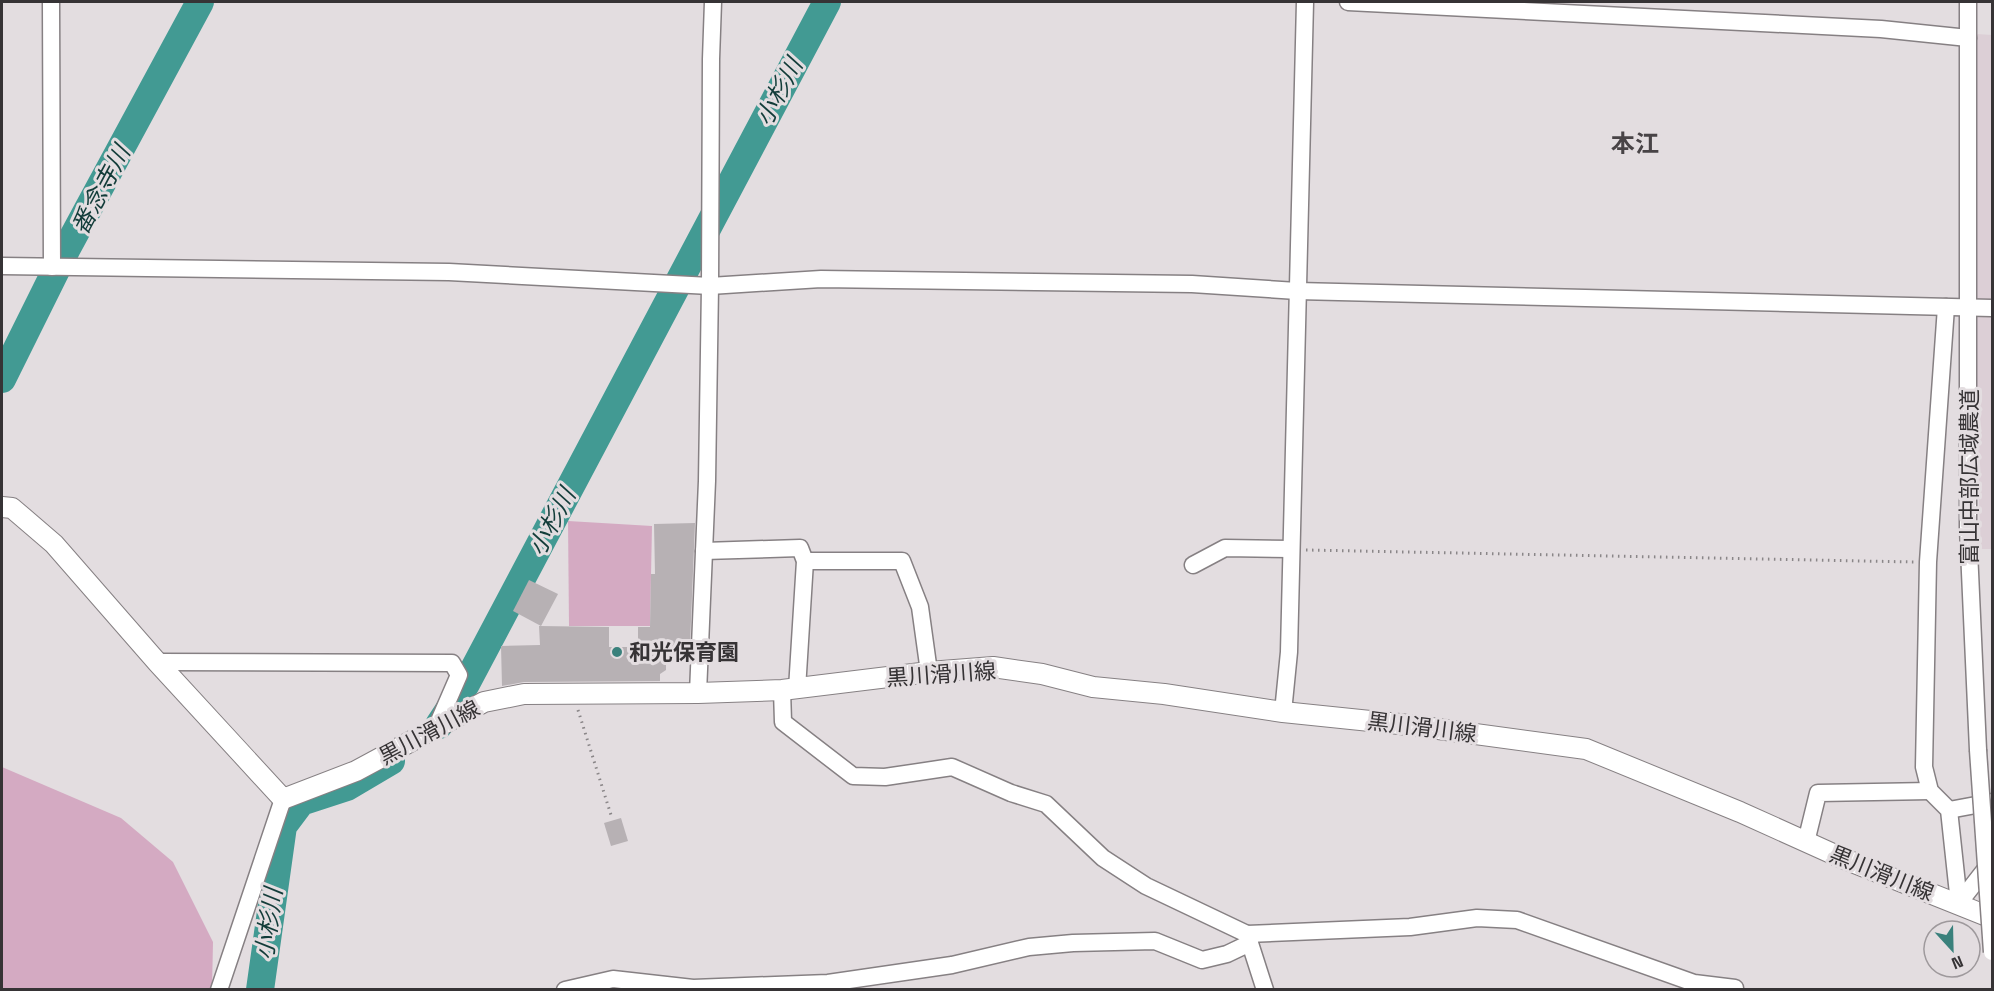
<svg xmlns="http://www.w3.org/2000/svg" width="1994" height="991" font-family="'Space Grotesk','Noto Sans JP',sans-serif">
	<style>
		.built { fill: #dccfd6 }
		.green { fill: #d4aac2 }
		.lines { fill: none; stroke-linecap: round; stroke-linejoin: round }
		.river { stroke: #429a93; stroke-width: 28 }
		.building { fill: #b7b1b4 }
		.minor-casing { stroke: #868083; stroke-width: 19 }
		.major-casing { stroke: #868083; stroke-width: 22 }
		.path { stroke: #8a8688; stroke-width: 3; stroke-dasharray: 1.5 4.5; stroke-linecap: butt }
		.minor { stroke: #fff; stroke-width: 16 }
		.major { stroke: #fff; stroke-width: 20 }
		.minor-bridge-casing { stroke: #868083; stroke-width: 19; stroke-linecap: butt }
		.minor-bridge { stroke: #fff; stroke-width: 16 }
		.poi-dot { fill: #3a817c; stroke: #e3dde0; stroke-width: 2 }
		.labels { text-anchor: middle; stroke-width: 6; stroke-linejoin: round; paint-order: stroke }
		.street-label { font-size: 22px; fill: #363335; stroke: #e3dde0 }
		.poi-label { font-size: 22px; font-weight: bold; fill: #363335; stroke: #e3dde0; text-anchor: start }
		.water-label { font-size: 24px; font-style: italic; fill: #123c39; stroke: #e3dde0 }
		.neighbourhood-label { font-size: 24px; font-weight: bold; fill: #484346; stroke: #e3dde0 }
	</style>
	<rect width="100%" height="100%" fill="#e3dde0"/>
	<path class="built" d="M1977 34 1992 35V549H1981L1976 426Z"/>
	<g class="green">
		<path d="M568 521 652 526 650 626H569Z"/>
		<path d="M2 767 121 818 173 862 213 942 212 989 2 990Z"/>
	</g>
	<g class="lines">
		<g class="river">
			<path d="M2 379 67 248 200 2"/>
			<path d="M439 725 466 684 827 2"/>
			<path d="M260 990 283 826 301 802 347 787 391 761"/>
		</g>
	</g>
	<g class="building">
		<path d="M695 523 690 644H677V648H666V670L660 674V681L524 682 502 686 501 646 540 645 539 626 609 627V647H638V627H650L651 574H655L654 524Z"/>
		<path d="M529 580 558 594 541 626 513 611Z"/>
		<path d="M621 818 628 841 611 846 604 823Z"/>
	</g>
	<g class="lines">
		<defs>
			<g id="minor">
				<path d="M51 2 52 267"/>
				<path d="M1348 2 1881 29 1968 38"/>
				<path d="M1968 2V528L1978 750"/>
				<path d="M2 266 449 272 710 286 821 279 1192 284 1297 291 1992 308"/>
				<path d="M1946 307 1928 562 1924 767 1930 791 1949 810 1959 903"/>
				<path d="M704 551 800 548 805 561 797 689"/>
				<path d="M805 561H902L920 607 929 672"/>
				<path d="M1193 565 1225 548 1291 549"/>
				<path d="M157 662 452 663 459 675 436 728"/>
				<path d="M782 690 783 722 853 776 885 777 952 767 1011 793 1046 804 1103 858 1146 886 1247 934 1265 990"/>
				<path d="M698 693 707 481 710 286 711 59 713 2"/>
				<path d="M1283 712 1289 652 1305 2"/>
				<path d="M1949 810 1992 802"/>
				<path d="M1806 842 1818 793 1930 791"/>
				<path d="M1959 903 1991 862"/>
				<path d="M1247 934 1410 927 1477 918 1517 920 1694 983 1735 988"/>
				<path d="M219 990 283 799"/>
				<path d="M565 990 613 979 693 988 828 983 952 965 1029 947 1073 943 1155 941 1202 960 1227 954 1250 943"/>
			</g>
			<path id="major" d="M2 507 12 508 54 544 157 662 283 799 356 771 484 702 524 694 698 693 782 690 929 672 993 667 1042 674 1093 687 1164 694 1283 712 1409 725 1586 749 1740 812 1842 858 1992 918"/>
		</defs>
		<use href="#minor" class="minor-casing"/>
		<use href="#major" class="major-casing"/>
		<g class="path">
			<path d="M1306 550 1914 562"/>
			<path d="M578 710 611 815"/>
		</g>
		<use href="#minor" class="minor"/>
		<use href="#major" class="major"/>
		<defs>
			<path id="minor-bridge" d="M1978 750 1992 952"/>
		</defs>
		<use href="#minor-bridge" class="minor-bridge-casing"/>
		<use href="#minor-bridge" class="minor-bridge"/>
	</g>
	<circle class="poi-dot" cx="617" cy="652" r="6"/>
	<g class="labels">
		<g class="street-label">
			<text transform="translate(1969 477) rotate(-90)" y="8">富山中部広域農道</text>
			<text transform="translate(941 674) rotate(-4)" y="8">黒川滑川線</text>
			<text transform="translate(1422 727) rotate(7)" y="8">黒川滑川線</text>
			<text transform="translate(429 732) rotate(-28)" y="8">黒川滑川線</text>
			<text transform="translate(1882 873) rotate(22)" y="8">黒川滑川線</text>
		</g>
		<g class="poi-label">
			<text x="629" y="660">和光保育園</text>
		</g>
		<g class="water-label">
			<text transform="translate(779 92) rotate(-62)" y="8">小杉川</text>
			<text transform="translate(101 190) rotate(-62)" y="8">番念寺川</text>
			<text transform="translate(552 522) rotate(-62)" y="8">小杉川</text>
			<text transform="translate(269 924) rotate(-82)" y="8">小杉川</text>
		</g>
		<g class="neighbourhood-label">
			<text x="1635" y="152">本江</text>
		</g>
	</g>
	<rect width="1994" height="991" fill="none" stroke="#363335" stroke-width="6"/>
	<g transform="translate(1952 949) rotate(158)"><circle r="28" fill="#e3dde0" stroke="#9e999c" stroke-width="1.5"/>
	<path d="M0-4.5L10 22L0 15L-10 22Z" fill="#3a817c"/>
	<text y="-9" font-size="16" font-weight="bold" text-anchor="middle" fill="#363335">N</text>
	</g>
</svg>
